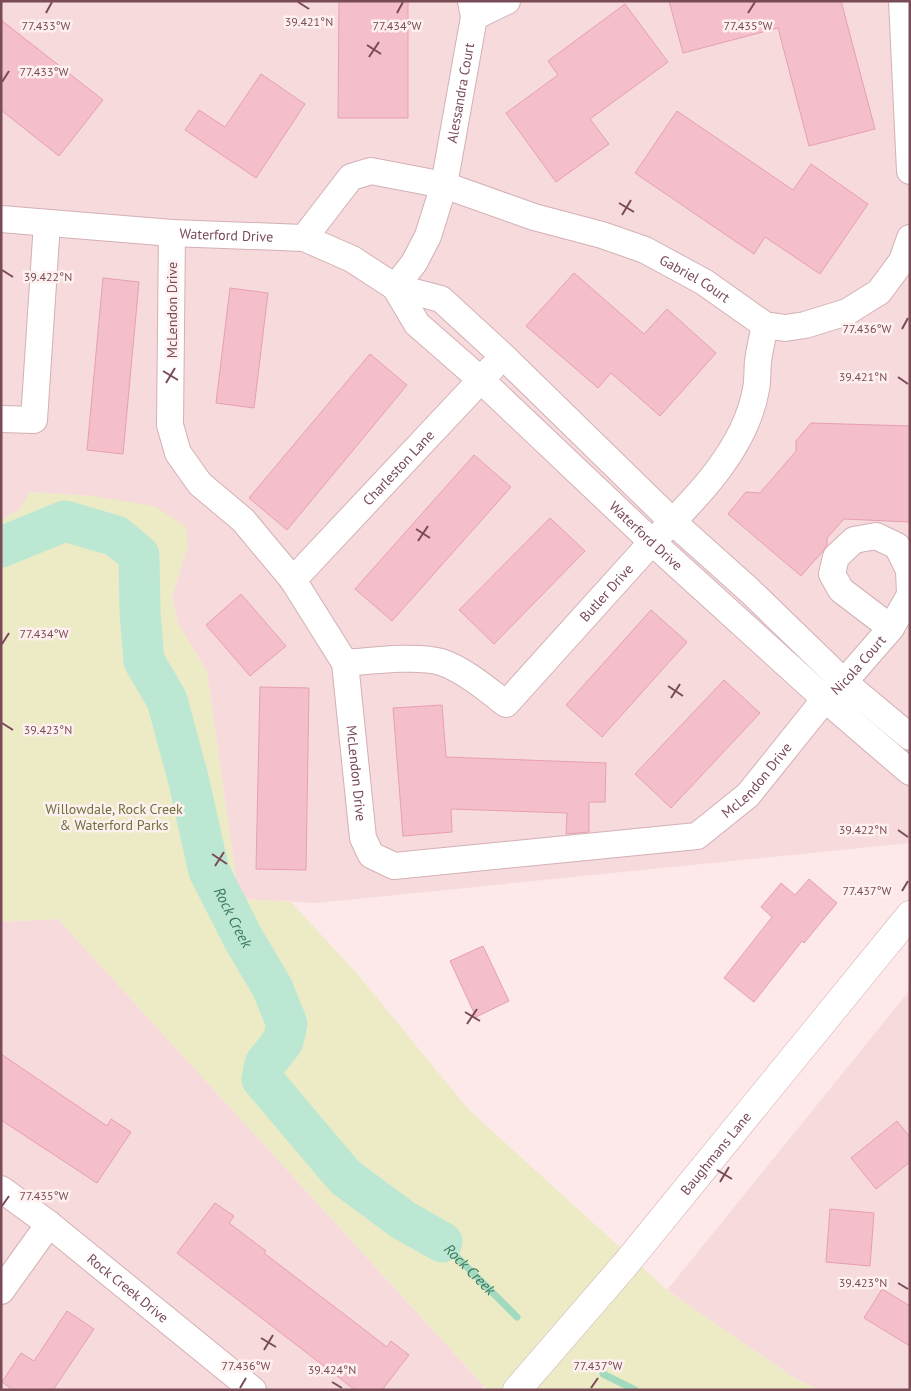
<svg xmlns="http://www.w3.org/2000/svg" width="911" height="1391" font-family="'PT Sans',sans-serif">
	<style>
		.residential { fill: #f7dadb }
		.green { fill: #ecebc6 }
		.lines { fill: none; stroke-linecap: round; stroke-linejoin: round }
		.stream { stroke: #a2dac0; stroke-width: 7 }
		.river { stroke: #bce8d3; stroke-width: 41 }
		.building { fill: #f4bfcb; stroke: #e79fb0 }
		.minor-casing { stroke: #d3b0b6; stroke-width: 28 }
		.secondary-casing { stroke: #d6adb4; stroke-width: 29 }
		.minor { stroke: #fff; stroke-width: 26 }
		.secondary { stroke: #fff; stroke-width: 28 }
		.ticks { fill: none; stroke: #794b57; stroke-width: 2 }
		.labels { text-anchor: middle; stroke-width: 5; stroke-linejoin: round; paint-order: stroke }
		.street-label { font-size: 14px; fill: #794b57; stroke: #fff0f0 }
		.park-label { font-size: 14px; fill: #6e733d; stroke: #fff0f0 }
		.water-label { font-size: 15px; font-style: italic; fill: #3a775c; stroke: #fff0f0 }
		.ticks-label { font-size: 12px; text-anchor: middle; fill: #794b57; stroke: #fff0f0; stroke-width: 5; stroke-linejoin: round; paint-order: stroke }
	</style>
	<rect width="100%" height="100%" fill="#fde9e9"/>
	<g class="residential">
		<path d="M1 1H910V843L316 903 239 899 207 672 178 623 172 596 188 546 92 496 30 492 19 510 1 520Z"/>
		<path d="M58 919 484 1386 481 1390H1V922Z"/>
		<path d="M910 990V1390H820L794 1378 667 1290Z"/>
	</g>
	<path class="green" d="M30 492 92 496 155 506 186 527 188 546 172 596 178 623 207 672 239 899 291 902 359 976 468 1109 667 1290 794 1378 820 1390H488L58 919 1 922V520L19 510Z"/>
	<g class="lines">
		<g class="stream">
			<path id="s1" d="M442 1242 517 1317"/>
			<path d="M603 1374 635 1390"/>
		</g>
		<path class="river" id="s2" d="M1 547 65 521 116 536 139 555 140 613 144 661 167 700 188 778 209 871 243 938 272 987 287 1024 283 1041 265 1064 262 1079 345 1177 403 1220 442 1242"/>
	</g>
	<g class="building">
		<path d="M339 1H408V118H338Z"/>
		<path d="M669 1H841L875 129 809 146 778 28 683 53Z"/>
		<path d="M625 4 668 62 590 119 609 144 556 182 506 113 558 75 548 61Z"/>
		<path d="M1 20 103 100 59 156 1 110Z"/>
		<path d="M261 74 305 104 256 178 185 130 199 110 225 127Z"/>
		<path d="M677 111 793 190 811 164 868 204 820 274 765 237 754 254 635 173Z"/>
		<path d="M574 273 644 334 667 309 716 353 660 416 611 373 598 388 526 326Z"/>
		<path d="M103 278 139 282 123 454 87 450Z"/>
		<path d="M230 288 268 293 254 408 216 403Z"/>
		<path d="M370 354 407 385 287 530 249 498Z"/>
		<path d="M811 423 910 426V522L844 519 827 538V545L823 551 801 576 728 514 746 492 760 493 796 451V441Z"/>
		<path d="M474 455 511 487 392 621 355 589Z"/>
		<path d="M550 518 585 551 494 644 459 610Z"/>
		<path d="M241 594 286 646 250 676 206 625Z"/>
		<path d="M651 610 687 642 602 737 566 705Z"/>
		<path d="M724 680 760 713 671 808 635 774Z"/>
		<path d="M260 687 309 688 306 870 256 869Z"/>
		<path d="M442 705 446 757 606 763 605 802H589V832L566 834 567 813 451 809 452 832 403 836 393 708Z"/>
		<path d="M809 879 837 903 804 943 802 941 754 1002 724 978 772 917 761 907 781 883 795 895Z"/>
		<path d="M483 946 509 1001 476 1017 450 961Z"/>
		<path d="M1 1054 107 1126 111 1119 131 1132 97 1183 1 1120Z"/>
		<path d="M897 1121 910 1137V1162L876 1189 851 1158Z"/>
		<path d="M215 1203 234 1216 229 1223 266 1251 264 1253 387 1347 391 1341 409 1355 382 1390H355L177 1253Z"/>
		<path d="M830 1209 874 1213 870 1266 826 1262Z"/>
		<path d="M882 1289 910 1306V1346L864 1318Z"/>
		<path d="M67 1311 94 1329 53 1390H13L2 1382 21 1353 34 1361Z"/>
	</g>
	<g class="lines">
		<defs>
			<g id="minor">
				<path d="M902 1 910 171"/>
				<path d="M474 17 507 1"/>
				<path id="s3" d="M1 219 172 233 304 238 352 259 395 287 441 299 503 356 673 522 749 590 844 682 910 737"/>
				<path id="s4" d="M172 233 170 425 178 453 200 484 243 520 293 580 345 663 363 838 371 855 394 866 697 836 748 795 825 699 844 682 891 628 910 595"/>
				<path id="s5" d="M304 238 351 177 371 171 444 185 534 217 602 235 645 250 704 282 765 325 785 328 805 325 847 312 879 292 902 261 910 238"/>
				<path id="s6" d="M395 287 417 324 481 380 652 542 825 699 910 772"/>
				<path id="s7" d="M395 287 414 263 428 236 444 185 474 17 471 1"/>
				<path d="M1 419 34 420 47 223"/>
				<path id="s8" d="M293 580 492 368"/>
				<path d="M891 628 841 590 832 574 836 557 854 540 876 536 897 546 909 570 910 594"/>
				<path id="s9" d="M345 663C370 661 418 655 441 662 463 669 488 690 506 704L652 542C694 501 746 449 756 389 758 380 757 371 758 362 759 350 763 337 765 325"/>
				<path id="s10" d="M1 1189 49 1224 253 1390"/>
				<path d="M1 1291 49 1224"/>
			</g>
			<g id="secondary">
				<path id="s11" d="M517 1390 624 1266 910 915"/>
			</g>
		</defs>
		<use href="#minor" class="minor-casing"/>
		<use href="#secondary" class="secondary-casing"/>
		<use href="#minor" class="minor"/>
		<use href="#secondary" class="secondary"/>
	</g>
	<path class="ticks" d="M298 2 309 9M46 13 52 2M397 13 403 2M748 13 755 2M367 45 381 54M369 57 379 42M2 82 9 71M619 203 634 212M622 215 631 200M2 270 13 277M902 329 908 318M163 371 178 380M898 377 908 384M166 383 175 368M416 529 430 538M418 541 428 526M2 644 9 633M668 686 683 696M671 698 680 684M2 723 13 730M898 830 908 837M212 854 227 864M215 866 224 852M902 891 908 881M465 1012 480 1021M467 1024 477 1009M717 1170 732 1179M720 1182 729 1167M2 1206 9 1196M898 1283 908 1289M261 1338 276 1347M264 1350 273 1335M332 1382 342 1388M240 1388 246 1378M591 1388 598 1378"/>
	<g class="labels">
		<g class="street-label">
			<text dy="5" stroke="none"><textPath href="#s7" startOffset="208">Alessandra Court</textPath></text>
			<text dy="5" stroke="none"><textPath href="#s3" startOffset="226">Waterford Drive</textPath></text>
			<text dy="5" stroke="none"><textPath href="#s5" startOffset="441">Gabriel Court</textPath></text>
			<text transform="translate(172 310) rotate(-90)" y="5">McLendon Drive</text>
			<text dy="5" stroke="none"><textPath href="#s8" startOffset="154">Charleston Lane</textPath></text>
			<text dy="5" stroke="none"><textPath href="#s6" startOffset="355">Waterford Drive</textPath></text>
			<text dy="5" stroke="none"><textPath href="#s9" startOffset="324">Butler Drive</textPath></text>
			<text dy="5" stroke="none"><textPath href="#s4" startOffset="1252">Nicola Court</textPath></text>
			<text dy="5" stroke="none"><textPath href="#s4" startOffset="602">McLendon Drive</textPath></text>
			<text dy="5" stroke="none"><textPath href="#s4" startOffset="1098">McLendon Drive</textPath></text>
			<text dy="5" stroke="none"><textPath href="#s11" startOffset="309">Baughmans Lane</textPath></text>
			<text dy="5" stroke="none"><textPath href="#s10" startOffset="161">Rock Creek Drive</textPath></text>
		</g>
		<g class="park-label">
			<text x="114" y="814">Willowdale, Rock Creek<tspan x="114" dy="16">&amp; Waterford Parks</tspan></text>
		</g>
		<g class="water-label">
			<text dy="5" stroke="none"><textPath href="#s2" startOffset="532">Rock Creek</textPath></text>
			<text dy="5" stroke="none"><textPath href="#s1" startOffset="39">Rock Creek</textPath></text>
		</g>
	</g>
	<g class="ticks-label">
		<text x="309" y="26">39.421°N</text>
		<text x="46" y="30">77.433°W</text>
		<text x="397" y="30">77.434°W</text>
		<text x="748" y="30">77.435°W</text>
		<text x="44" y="76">77.433°W</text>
		<text x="48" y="281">39.422°N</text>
		<text x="867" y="333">77.436°W</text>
		<text x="863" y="381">39.421°N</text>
		<text x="44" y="638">77.434°W</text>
		<text x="48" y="734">39.423°N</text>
		<text x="863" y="834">39.422°N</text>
		<text x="867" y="895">77.437°W</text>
		<text x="44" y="1200">77.435°W</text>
		<text x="863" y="1287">39.423°N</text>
		<text x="246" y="1370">77.436°W</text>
		<text x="598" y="1370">77.437°W</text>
		<text x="332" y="1374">39.424°N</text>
	</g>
	<rect width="911" height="1391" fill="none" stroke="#794b57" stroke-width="5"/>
</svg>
